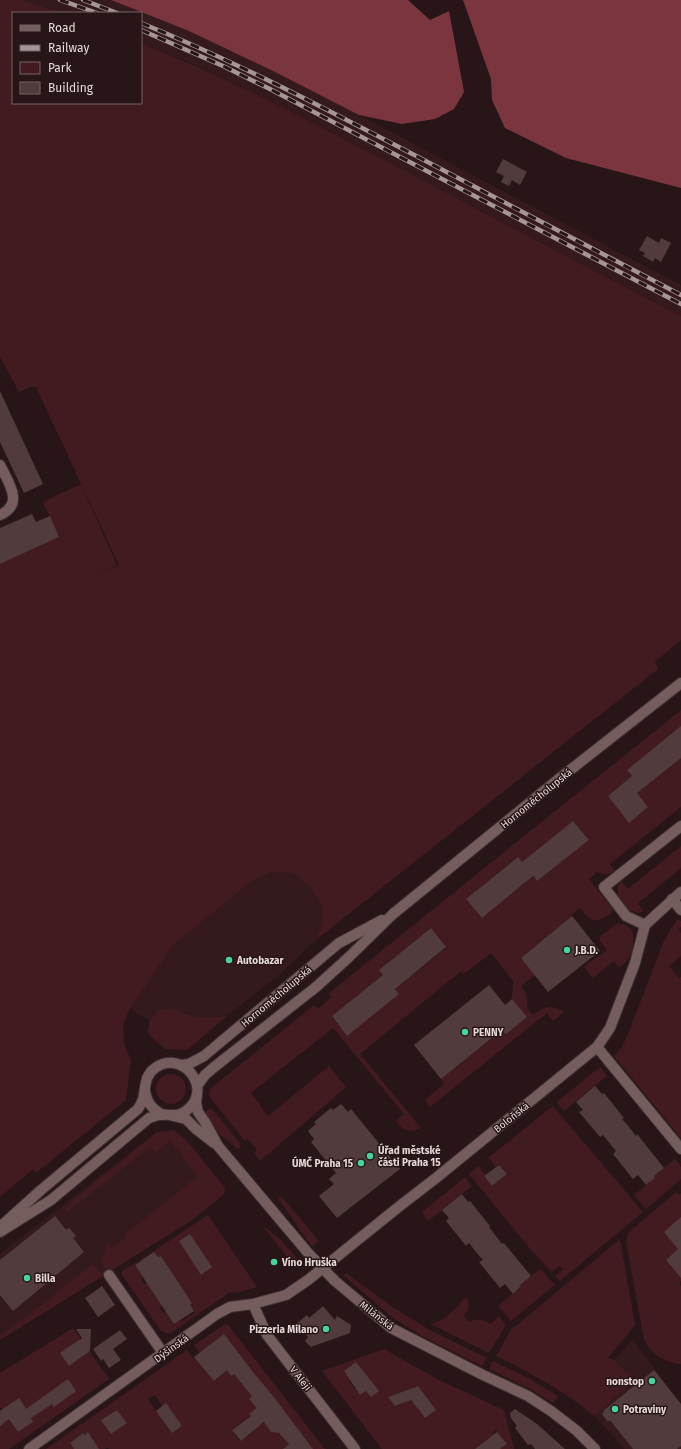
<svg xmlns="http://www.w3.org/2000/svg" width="681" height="1449" font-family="'Fira Sans',sans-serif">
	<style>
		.built { fill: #351a1d }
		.green { fill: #421b21; fill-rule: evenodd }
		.forest { fill: #7b353f }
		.building { fill: #513b3d }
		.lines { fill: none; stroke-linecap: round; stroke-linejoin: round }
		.minor-casing { stroke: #3f3133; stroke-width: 12 }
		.tertiary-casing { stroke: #3f3133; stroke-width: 12 }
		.minor { stroke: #755d5e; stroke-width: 10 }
		.tertiary { stroke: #755d5e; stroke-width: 10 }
		.rail-casing { stroke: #a59597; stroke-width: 4.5 }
		.rail { stroke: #281517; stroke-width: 3; stroke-dasharray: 9; stroke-linecap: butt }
		.poi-dot { fill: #45d49f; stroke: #281517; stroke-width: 1.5 }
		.labels { text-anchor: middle; stroke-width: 3; stroke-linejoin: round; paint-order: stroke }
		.street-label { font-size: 10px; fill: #e6d8d9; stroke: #281517 }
		.poi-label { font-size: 10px; font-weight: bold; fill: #e6d8d9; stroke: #281517; text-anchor: start }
	</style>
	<rect width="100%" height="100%" fill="#281517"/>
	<g class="built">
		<path d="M22 0H111L189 31 275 72 359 115 681 285V316L346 140 263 98 177 57 141 43V13H63Z"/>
		<path d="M271 872 293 873 312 889 323 908 322 923 316 940 280 974 227 1016 202 1018 184 1013 174 1008 158 1010 150 1020 141 1016 130 1009 149 978 173 945 251 882Z"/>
		<path d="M174 1130 187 1141 225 1188 224 1194 192 1220 170 1234 0 1340V1254L157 1132Z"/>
		<path d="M633 1340 681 1404V1449H624L594 1415 614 1360Z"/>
	</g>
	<g class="green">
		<path d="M0 0H22L63 13H13V103H141V43C233 80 321 127 409 173 500 221 590 269 681 316V640L655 662 658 669 316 940 322 923 323 908 312 889 293 873 271 872 251 882 173 945 130 1009 123 1024 124 1044 131 1060 126 1100 36 1173 33 1169 0 1197V564L59 537 43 502 81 484 117 565 97 574 119 565 36 387H30L19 392 0 357Z"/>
		<path d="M681 710V732L659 744 627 770 632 776 608 796 629 822 648 807 640 797 634 792 642 789 681 758V807L610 864 615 871C608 875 604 875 597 872L589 879 612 908V913C594 924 592 923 580 908L571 915 572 916 521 958 535 975 521 986C527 994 528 999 527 1009L533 1015C544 1006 551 1004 564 1012L553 1021 547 1013 430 1107 425 1100 444 1084 441 1079 503 1030 506 1034 527 1017 512 999 513 981 491 953 464 974 461 971 360 1054 421 1128C409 1133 403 1131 396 1121L404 1114 333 1028 251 1093 268 1116 329 1066 346 1087 260 1161 254 1153 257 1150 248 1139 245 1141 210 1097 209 1094 210 1089 314 1005 318 1009 331 997 329 993ZM573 821 589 840 537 881 533 876 482 918 466 899 517 857 522 862ZM431 928 446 948 395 989 347 1035 332 1017 383 975 380 969Z"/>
		<path d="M681 846V868L638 903 644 911 638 913 629 910 618 895V886L621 881 628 889Z"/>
		<path d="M678 919 681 921V927L678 929 681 933V956L669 966 679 978 681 977V1138L614 1056 622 1047 628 1034 663 943 672 927Z"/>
		<path d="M616 924C636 921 636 942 630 956 628 961 623 964 619 968L614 961 593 978 584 967 607 950 600 941V937Z"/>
		<path d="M174 1008C195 1020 204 1018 227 1016L187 1050 165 1049 147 1033 150 1020 158 1010Z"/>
		<path d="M600 1067 607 1076 564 1111 557 1102Z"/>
		<circle cx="171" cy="1089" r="15"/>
		<path d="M553 1106 643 1212 560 1281 555 1276 563 1270 560 1266 552 1272 531 1250 469 1174 478 1166 486 1175 484 1176 492 1186 506 1175 499 1165 496 1167 488 1158Z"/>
		<path d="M211 1108 241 1144 239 1150 218 1133 203 1114Z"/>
		<path d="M174 1130 187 1141 225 1188 224 1194 192 1220 109 1272 100 1261 104 1255 107 1242 112 1248 126 1237 125 1234 197 1177V1175L170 1141 156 1153 150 1147 67 1212 64 1208 157 1132Z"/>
		<path d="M675 1159 681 1167V1179L646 1209 634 1195 655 1178 654 1176Z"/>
		<path d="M465 1177 472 1186 428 1221 422 1212Z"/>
		<path d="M675 1193 681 1194V1217L678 1249 666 1260 673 1268 681 1270V1281L679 1283 681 1286V1364C664 1362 652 1355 644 1340L626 1241 629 1232Z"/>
		<path d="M281 1196 319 1241 312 1247 278 1198Z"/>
		<path d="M208 1215 257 1287 240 1292 229 1293 171 1333H166L161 1331 122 1275V1271L137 1262 138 1263 135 1265 143 1277 141 1279 144 1284 147 1282 163 1306 160 1308 163 1313 166 1311 174 1324 181 1320 182 1321 195 1313 190 1305 192 1303 161 1256 158 1257 154 1252 141 1261 140 1260ZM190 1234 211 1267 201 1274 179 1241Z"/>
		<path d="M261 1224 282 1241 298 1260 293 1264Z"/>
		<path d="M620 1239 635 1325 608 1358 614 1360 635 1380 594 1416C565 1391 530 1373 496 1356L511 1330Z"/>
		<path d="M93 1264 103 1276 0 1340V1335L21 1321Z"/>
		<path d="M540 1269 555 1285 511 1321 498 1306 521 1287 520 1285Z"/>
		<path d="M346 1273 391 1306 428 1329 487 1358 482 1366 422 1336 393 1318 344 1276Z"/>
		<path d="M467 1297 469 1307 464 1316 469 1322C477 1318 483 1319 490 1324L499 1316 506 1325 489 1353 431 1324 442 1320 460 1305 459 1303Z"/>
		<path d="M225 1324 228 1325 325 1449H310L312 1447 302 1434 286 1446 288 1449H109L108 1447 105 1449H92L89 1441 93 1439 88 1433 85 1435 83 1433 70 1443 74 1449H46L187 1350 193 1358 200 1353 194 1345ZM243 1359 253 1372 241 1381 234 1374 228 1371ZM214 1361 223 1373 214 1381 204 1369ZM155 1395 162 1406 166 1404 182 1426 172 1433 148 1399ZM117 1410 127 1422 111 1434 102 1420ZM254 1410 265 1422 239 1441 232 1429 251 1415 249 1414Z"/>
		<path d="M73 1328 109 1379 9 1449H0V1422L2 1424 9 1419 18 1432 33 1422 24 1407H20L23 1405 19 1398 2 1410 0 1407V1373Z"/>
		<path d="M384 1349 437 1379 504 1410 514 1449H500L506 1444 496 1430 493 1432 494 1434 480 1445 483 1449H382L322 1371ZM356 1362 378 1391H366L360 1395 349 1381 350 1380 344 1371ZM417 1386 436 1410 425 1418 411 1400 395 1406 388 1397Z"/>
		<path d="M493 1361 530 1379 558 1396 553 1403 530 1389 489 1369Z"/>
	</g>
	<g class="forest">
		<path d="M111 0H408L430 20 449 11 464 92 454 109 435 119 402 124 359 115 275 72 189 31Z"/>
		<path d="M463 0H681V188L566 158 505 128 492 100 491 79Z"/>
	</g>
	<g class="building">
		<path d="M503 159 527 172 520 185 512 180 509 186 501 182 504 176 496 172Z"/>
		<path d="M647 236 659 243 661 238 671 243 661 262 655 258 653 262 643 256 645 253 639 250Z"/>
		<path d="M0 391 43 484 24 493 0 442Z"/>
		<path d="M32 514 36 522 50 516 59 537 0 564V528Z"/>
		<path d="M681 726V758L637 793 648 807 629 823 608 796 632 776 627 770Z"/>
		<path d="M573 821 589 840 537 881 533 876 482 918 466 899 518 857 522 862Z"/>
		<path d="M572 916 600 951 548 992 521 958Z"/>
		<path d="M431 928 446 947 395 989 399 994 347 1036 332 1016 383 975 379 970Z"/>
		<path d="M489 985 505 1005 512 999 527 1017 506 1034 502 1030 441 1079 414 1045Z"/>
		<path d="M595 1086 602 1094 604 1093 624 1118 622 1119 629 1127 636 1136 637 1134 664 1168 654 1176 655 1178 646 1185 638 1175 633 1179 613 1154 616 1151 603 1135 600 1137 579 1112 583 1110 576 1102Z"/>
		<path d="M341 1104 348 1112 351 1109 400 1169 337 1218 319 1196 334 1184 329 1179 336 1173 311 1142 314 1139 308 1131 316 1124 314 1122 331 1108 333 1110Z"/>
		<path d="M499 1165 507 1174 492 1186 484 1176Z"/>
		<path d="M462 1194 468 1202 470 1201 490 1226 489 1227 502 1244 504 1243 531 1276 520 1285 521 1286 513 1294 505 1284 500 1288 479 1262 483 1260 476 1252 469 1243 466 1246 446 1221 449 1218 442 1210Z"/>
		<path d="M55 1216 66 1230 69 1228 76 1236 73 1238 84 1252 13 1311 0 1295V1260Z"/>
		<path d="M681 1217V1278L666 1260 678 1249 664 1232Z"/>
		<path d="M190 1234 212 1267 201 1275 179 1241Z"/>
		<path d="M154 1252 158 1257 161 1256 192 1303 190 1305 194 1311 174 1324 135 1265Z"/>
		<path d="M102 1286 115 1305 98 1317 85 1298Z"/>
		<path d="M323 1306 335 1320 337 1316 351 1325 350 1333 311 1347 305 1341 308 1337 296 1324 307 1315 309 1318Z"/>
		<path d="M76 1329H91L90 1351 69 1366 60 1353 82 1338Z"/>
		<path d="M120 1330 127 1339 113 1349 121 1360 109 1368 103 1359 101 1361 93 1349Z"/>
		<path d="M224 1334 253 1372 273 1396 313 1449H283L289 1444 279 1433 271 1432 264 1422 241 1441 232 1430 251 1416 249 1414 257 1408 249 1399 252 1396 234 1374 231 1376 227 1370 214 1381 194 1357Z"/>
		<path d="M356 1362 379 1391 371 1397 366 1391 360 1395 344 1371Z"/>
		<path d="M654 1370 681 1404V1446L677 1449H633L610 1420 608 1422 602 1414 604 1412 603 1411Z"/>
		<path d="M68 1379 76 1391 54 1407 52 1404 31 1418 33 1422 18 1432 9 1419 0 1426V1411L19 1398 26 1409Z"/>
		<path d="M418 1386 436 1410 425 1418 411 1400 395 1406 388 1397Z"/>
		<path d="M166 1403 182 1426 172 1433 156 1411Z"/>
		<path d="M515 1409 537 1424 565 1449H535L531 1444 528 1445 515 1428 517 1426 511 1418 510 1413Z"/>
		<path d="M117 1410 127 1423 111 1434 101 1420Z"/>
		<path d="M88 1432 99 1449H74L70 1443 83 1433 85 1435Z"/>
		<path d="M497 1432 507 1444 500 1449H475Z"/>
	</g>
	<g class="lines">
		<defs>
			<g id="minor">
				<path d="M0 465C8 482 25 504 0 515"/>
				<path d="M672 899 681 910"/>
				<path d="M645 925 626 916 604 887 681 826"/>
				<path d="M597 1047 681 1149"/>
				<path d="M109 1275 163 1353"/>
				<path d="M253 1304 267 1335 355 1449"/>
				<path d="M29 1449 217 1314 230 1307 253 1304 286 1295 308 1280 401 1205 436 1178 597 1047 610 1028 635 963 645 925 681 892"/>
			</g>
			<g id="tertiary">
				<path d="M181 1065 189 1064 204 1056 339 943 382 920"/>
				<path d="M197 1086 205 1075 213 1068 316 987 349 957 393 914 560 778 681 683"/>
				<path d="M145 1091C147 1103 152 1109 163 1115"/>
				<path d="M197 1095 196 1103 198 1112 205 1122 218 1146 309 1254 335 1281 391 1328 483 1375 528 1396 551 1411 577 1431 595 1449"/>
				<path d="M173 1116 186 1119 196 1129 214 1143"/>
				<path d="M0 1227 41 1190 138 1109C140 1106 142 1102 143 1099 146 1087 144 1076 155 1068 183 1048 214 1090 187 1110 176 1119 169 1113 158 1115 155 1116 152 1117 149 1118L51 1200 0 1232"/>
			</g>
		</defs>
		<use href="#minor" class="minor-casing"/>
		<use href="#tertiary" class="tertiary-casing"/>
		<use href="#minor" class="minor"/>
		<use href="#tertiary" class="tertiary"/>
		<defs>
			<g id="rail">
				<path d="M60 0 97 13"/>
				<path d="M83 0 117 13"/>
				<path d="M141 23C237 62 328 110 420 158 507 204 594 250 681 295"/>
				<path d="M141 30 223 66 268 88 681 304"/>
			</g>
		</defs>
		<use href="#rail" class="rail-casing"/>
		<use href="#rail" class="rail"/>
	</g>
	<g class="poi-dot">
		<circle cx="567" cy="950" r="4"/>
		<circle cx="229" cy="960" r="4"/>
		<circle cx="465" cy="1032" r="4"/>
		<circle cx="370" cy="1156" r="4"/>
		<circle cx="361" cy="1163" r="4"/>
		<circle cx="274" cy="1262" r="4"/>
		<circle cx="27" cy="1278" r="4"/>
		<circle cx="326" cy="1329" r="4"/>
		<circle cx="652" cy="1381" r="4"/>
		<circle cx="615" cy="1409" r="4"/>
	</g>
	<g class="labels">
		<g class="street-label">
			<text transform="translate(536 798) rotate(-39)" y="4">Hornoměcholupská</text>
			<text transform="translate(276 996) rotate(-40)" y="4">Hornoměcholupská</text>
			<text transform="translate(511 1117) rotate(-39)" y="4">Boloňská</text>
			<text transform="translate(377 1315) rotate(38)" y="4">Milánská</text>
			<text transform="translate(171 1348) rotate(-36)" y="4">Dýšinská</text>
			<text transform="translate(301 1378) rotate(52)" y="4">V Aleji</text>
		</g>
		<g class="poi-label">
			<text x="575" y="954">J.B.D.</text>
			<text x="237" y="964">Autobazar</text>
			<text x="473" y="1036">PENNY</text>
			<text x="378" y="1154">Úřad městské<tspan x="378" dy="12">části Praha 15</tspan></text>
			<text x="353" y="1167" text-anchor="end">ÚMČ Praha 15</text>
			<text x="282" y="1266">Víno Hruška</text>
			<text x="35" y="1282">Billa</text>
			<text x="318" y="1333" text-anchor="end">Pizzeria Milano</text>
			<text x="644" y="1385" text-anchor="end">nonstop</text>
			<text x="623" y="1413">Potraviny</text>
		</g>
	</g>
	<rect x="12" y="12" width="130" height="92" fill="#281517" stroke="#746365"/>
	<rect x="20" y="25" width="20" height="6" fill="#755d5e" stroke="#746365"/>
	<text x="48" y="32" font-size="12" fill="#e6d8d9">Road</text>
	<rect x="20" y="45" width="20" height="6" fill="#a59597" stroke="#746365"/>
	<text x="48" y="52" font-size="12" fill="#e6d8d9">Railway</text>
	<rect x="20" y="62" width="20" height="12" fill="#421b21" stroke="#746365"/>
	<text x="48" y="72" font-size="12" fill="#e6d8d9">Park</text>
	<rect x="20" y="82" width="20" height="12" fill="#513b3d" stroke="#746365"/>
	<text x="48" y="92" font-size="12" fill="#e6d8d9">Building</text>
</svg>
